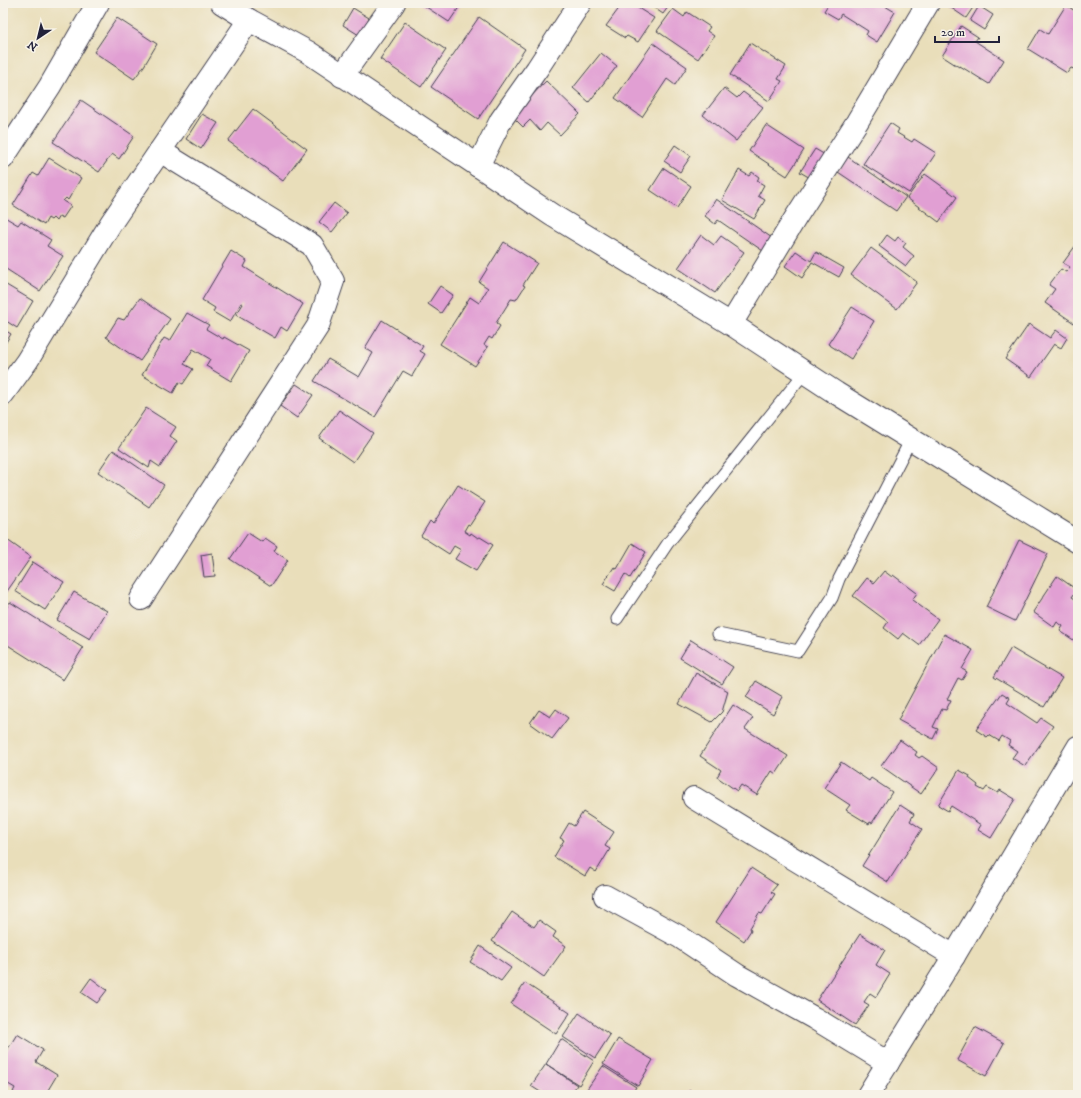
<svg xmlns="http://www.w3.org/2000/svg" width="1081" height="1098" font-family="'IM FELL DW Pica',serif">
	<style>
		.building { fill: #e19fd3 }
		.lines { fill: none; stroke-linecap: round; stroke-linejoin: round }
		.service-casing { stroke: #403e4e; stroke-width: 13 }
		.minor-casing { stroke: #403e4e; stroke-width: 24 }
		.service { stroke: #fff; stroke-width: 11 }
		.minor { stroke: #fff; stroke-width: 22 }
	</style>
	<rect width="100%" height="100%" fill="#f7f3e8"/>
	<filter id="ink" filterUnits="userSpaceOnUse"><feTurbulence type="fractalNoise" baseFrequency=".025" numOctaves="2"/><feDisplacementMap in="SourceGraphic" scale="8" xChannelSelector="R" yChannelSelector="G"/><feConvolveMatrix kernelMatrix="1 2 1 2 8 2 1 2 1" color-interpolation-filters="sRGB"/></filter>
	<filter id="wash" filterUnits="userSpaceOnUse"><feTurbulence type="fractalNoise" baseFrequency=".012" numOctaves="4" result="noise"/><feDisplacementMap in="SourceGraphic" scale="16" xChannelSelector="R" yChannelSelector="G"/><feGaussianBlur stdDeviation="0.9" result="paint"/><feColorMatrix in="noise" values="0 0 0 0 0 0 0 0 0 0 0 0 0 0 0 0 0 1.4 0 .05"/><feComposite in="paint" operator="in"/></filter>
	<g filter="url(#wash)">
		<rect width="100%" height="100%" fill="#e9deba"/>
		<g id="blocks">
			<g class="building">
				<path d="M420 3H462L449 22Z"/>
				<path d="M623 3H630L654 18 638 42 627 36 625 38 606 26Z"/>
				<path d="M647 3H671L663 14Z"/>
				<path d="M829 3H880L895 12 877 42 866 35 868 31 841 14 838 19 824 11Z"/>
				<path d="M944 3H976L966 18Z"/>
				<path d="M1066 5 1078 13V62L1074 69 1071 68 1067 73 1028 49 1040 29 1048 34Z"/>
				<path d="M979 6 993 15 984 30 970 21Z"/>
				<path d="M353 8 369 18 359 35 343 25Z"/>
				<path d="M673 9 684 17 687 12 710 27 707 31 714 36 698 59 657 31Z"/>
				<path d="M479 17 525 49 478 119 431 87Z"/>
				<path d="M117 18 157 44 144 66 134 79 94 52Z"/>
				<path d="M405 22 446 50 421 87 380 59Z"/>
				<path d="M961 26 978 37 975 41 1004 60 989 84 960 66 959 67 942 56Z"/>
				<path d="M653 43 687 67 675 85 667 79 642 117 615 98Z"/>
				<path d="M750 43 786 66 778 79 782 81 769 101 730 75Z"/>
				<path d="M601 53 617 66 589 102 573 88Z"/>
				<path d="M546 81 580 114 560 135 547 123 540 131 530 120 523 127 512 116Z"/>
				<path d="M724 88 737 98 743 92 763 107 736 141 703 115Z"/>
				<path d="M81 100 134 136 119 159 112 154 99 172 53 142Z"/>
				<path d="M253 109 307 149 283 181 228 141Z"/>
				<path d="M202 114 218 123 201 149 186 139Z"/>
				<path d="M890 123 899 129 897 133 912 142 914 139 936 153 909 193 863 164Z"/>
				<path d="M766 125 804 150 787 176 749 151Z"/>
				<path d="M675 145 691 156 680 172 664 161Z"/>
				<path d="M815 149 827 156 812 179 800 172Z"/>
				<path d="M848 157 906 197 896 211 838 172Z"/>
				<path d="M49 158 81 178 68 200 66 198 63 201 71 206 63 218 59 216 56 221 53 218 51 220 48 218 44 225 13 205 33 173 38 176Z"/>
				<path d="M664 168 691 186 677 208 650 190Z"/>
				<path d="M739 170 749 176 752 172 759 177 757 181 764 185 758 196 765 200 754 219 722 200Z"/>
				<path d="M925 174 957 197 939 222 907 198Z"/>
				<path d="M716 199 772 238 763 251 718 220 715 224 705 216Z"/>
				<path d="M334 203 347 213 332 232 319 222Z"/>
				<path d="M3 216 18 225 21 221 51 240 47 246 63 256 40 291 3 267Z"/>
				<path d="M701 235 714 245 721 236 744 252 715 293 678 268Z"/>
				<path d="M887 235 895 241 898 237 906 243 903 247 914 256 906 266 879 246Z"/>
				<path d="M504 242 537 263 523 285 525 286 516 300 511 299 496 323 500 326 492 339 489 337 484 345 488 347 475 366 440 344 470 297 479 303 488 288 479 282Z"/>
				<path d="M1076 245 1078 246V318L1074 323 1045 303 1055 289 1049 285 1061 269 1066 272 1070 267 1063 263Z"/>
				<path d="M871 248 917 282 897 309 851 275Z"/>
				<path d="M231 251 247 261 244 267 303 304 287 331 281 327 275 338 236 315 243 304 241 303 230 322 213 312 215 308 202 300Z"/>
				<path d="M796 251 811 261 816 252 844 268 839 277 812 262 802 278 785 266Z"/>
				<path d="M3 283 33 301 17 328 3 319Z"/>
				<path d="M440 286 453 295 441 313 428 304Z"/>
				<path d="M140 298 170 319 140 361 106 337 118 318 124 320Z"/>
				<path d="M852 307 874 321 851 359 828 344Z"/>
				<path d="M187 313 209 325 206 329 223 339 224 337 249 351 231 381 206 366 210 359 193 349 184 364 193 369 183 384 179 382 173 393 142 375 164 338 170 341Z"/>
				<path d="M382 320 423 346 420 351 425 354 412 376 403 371 375 417 314 381 328 359 359 377 373 353 365 348Z"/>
				<path d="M1029 324 1050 338 1056 330 1067 338 1061 348 1054 344 1031 377 1005 359Z"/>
				<path d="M3 329 11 334 3 347Z"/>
				<path d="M296 384 313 395 297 418 280 406Z"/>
				<path d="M146 408 176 427 170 436 177 441 160 467 151 461 149 468 119 448Z"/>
				<path d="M339 410 373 433 353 462 319 438Z"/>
				<path d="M113 450 164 485 149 507 98 472Z"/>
				<path d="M458 485 485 502 470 525 468 524 464 531 470 535 471 533 478 538 480 537 493 545 476 571 455 559 461 550 454 546 449 554 421 536 430 521 433 524Z"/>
				<path d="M248 533 262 542 265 538 277 546 274 551 288 560 271 586 230 559Z"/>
				<path d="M3 537 31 557 3 597Z"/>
				<path d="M1019 540 1048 554 1015 621 986 607Z"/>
				<path d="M632 543 646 552 630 578 625 574 615 591 603 584 614 567 617 569Z"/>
				<path d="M212 553 215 576 204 577 201 555Z"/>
				<path d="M33 562 64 582 45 610 15 591Z"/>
				<path d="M884 571 892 577 893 575 917 593 912 600 938 619 919 645 903 633 898 639 884 628 888 622 853 596 867 578 874 583Z"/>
				<path d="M1057 576 1077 590 1072 597 1078 601V643L1060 631 1063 626 1057 622 1054 627 1033 612Z"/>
				<path d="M74 592 107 611 90 639 57 620Z"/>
				<path d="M10 602 83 648 63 680 3 642V613Z"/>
				<path d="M944 634 973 650 962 669 967 672 962 680 958 678 947 699 951 700 946 710 942 709 933 727 938 729 933 739 898 720Z"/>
				<path d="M691 640 733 667 722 684 680 658Z"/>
				<path d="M1011 648 1062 678 1044 707 994 677Z"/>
				<path d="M696 673 728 691 722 712 712 722 679 704Z"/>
				<path d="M756 681 783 697 773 714 746 697Z"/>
				<path d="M1002 693 1010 698 1007 703 1037 723 1041 718 1053 726 1025 766 1012 758 1017 751 1008 745 1010 741 1002 736 999 741 989 735 987 737 976 730Z"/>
				<path d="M733 705 753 718 745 729 788 756 776 774 772 771 757 795 741 785 737 791 717 777 721 770 700 756Z"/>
				<path d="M556 709 568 718 552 739 530 723 539 710 550 717Z"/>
				<path d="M900 740 917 752 915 755 919 758 922 756 939 768 921 794 881 766Z"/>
				<path d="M841 762 869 781 871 778 892 792 872 823 870 822 869 824 846 810 850 805 824 788Z"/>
				<path d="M959 770 970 776 969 778 978 785 977 787 984 791 987 787 998 793 1000 790 1015 799 991 838 978 830 981 825 951 806 948 811 938 805Z"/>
				<path d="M900 805 914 814 910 821 922 829 888 882 862 866Z"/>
				<path d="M583 812 614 832 605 846 610 849 596 872 590 868 585 876 554 857 564 840 560 838 569 823 574 826Z"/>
				<path d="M751 868 777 885 771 892 775 894 762 914 759 913 750 928 751 930 744 941 716 922Z"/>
				<path d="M512 912 534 927 539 920 556 932 553 937 566 946 544 977 492 941Z"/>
				<path d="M860 934 885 950 876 965 890 974 876 997 870 993 864 1002 869 1005 855 1025 817 1000Z"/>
				<path d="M480 946 511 968 501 981 470 962Z"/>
				<path d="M91 978 107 990 97 1003 81 992Z"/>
				<path d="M525 983 570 1013 556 1034 511 1004Z"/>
				<path d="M579 1013 610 1035 595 1058 563 1037Z"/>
				<path d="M975 1027 1004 1043 986 1076 957 1060Z"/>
				<path d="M17 1034 43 1050 36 1062 57 1075 45 1095H17L13 1092 15 1088 3 1081V1057Z"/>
				<path d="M561 1039 594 1061 579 1085 546 1064Z"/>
				<path d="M618 1039 653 1060 638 1086 603 1064Z"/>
				<path d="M546 1064 577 1085 570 1095H545L531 1086Z"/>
				<path d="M603 1066 636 1087 631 1095H596L587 1089Z"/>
				<path d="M690 1090 698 1095H686Z"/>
			</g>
		</g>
	</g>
	<g filter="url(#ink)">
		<use href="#blocks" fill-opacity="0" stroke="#403e4e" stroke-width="1"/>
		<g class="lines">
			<defs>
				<g id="service">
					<path d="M617 619 668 543 805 372"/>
					<path d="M718 634 798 651 832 598 839 579 911 439"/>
				</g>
				<g id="minor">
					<path d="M222 3 249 20 308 52 552 215 731 324 836 393 1078 542"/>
					<path d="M342 76 394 3"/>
					<path d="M3 158 50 86 98 3"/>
					<path d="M478 166 501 120 537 69 580 3"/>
					<path d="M731 324 796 217 857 122 928 3"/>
					<path d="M3 394 27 361 111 223 249 20"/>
					<path d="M141 599 318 326 333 281 312 245 160 151"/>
					<path d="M694 798 954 956"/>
					<path d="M605 896 680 937 737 975 814 1018 888 1063"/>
					<path d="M868 1095 954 956 1078 747"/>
				</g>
			</defs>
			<use href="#service" class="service-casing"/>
			<use href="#minor" class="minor-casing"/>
			<use href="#service" class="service"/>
			<use href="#minor" class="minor"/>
		</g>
	</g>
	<rect width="1081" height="1098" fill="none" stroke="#f7f3e8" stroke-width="16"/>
	<g transform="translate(38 38) rotate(215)" stroke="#f7f3e8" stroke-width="3" paint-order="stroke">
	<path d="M0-3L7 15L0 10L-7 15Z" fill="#22223b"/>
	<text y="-6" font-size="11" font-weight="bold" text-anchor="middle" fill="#22223b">N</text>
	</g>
	<path d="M935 36v6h64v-6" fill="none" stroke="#22223b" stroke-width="2"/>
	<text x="941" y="36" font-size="12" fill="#22223b" stroke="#f7f3e8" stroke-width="3" paint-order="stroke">20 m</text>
</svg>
